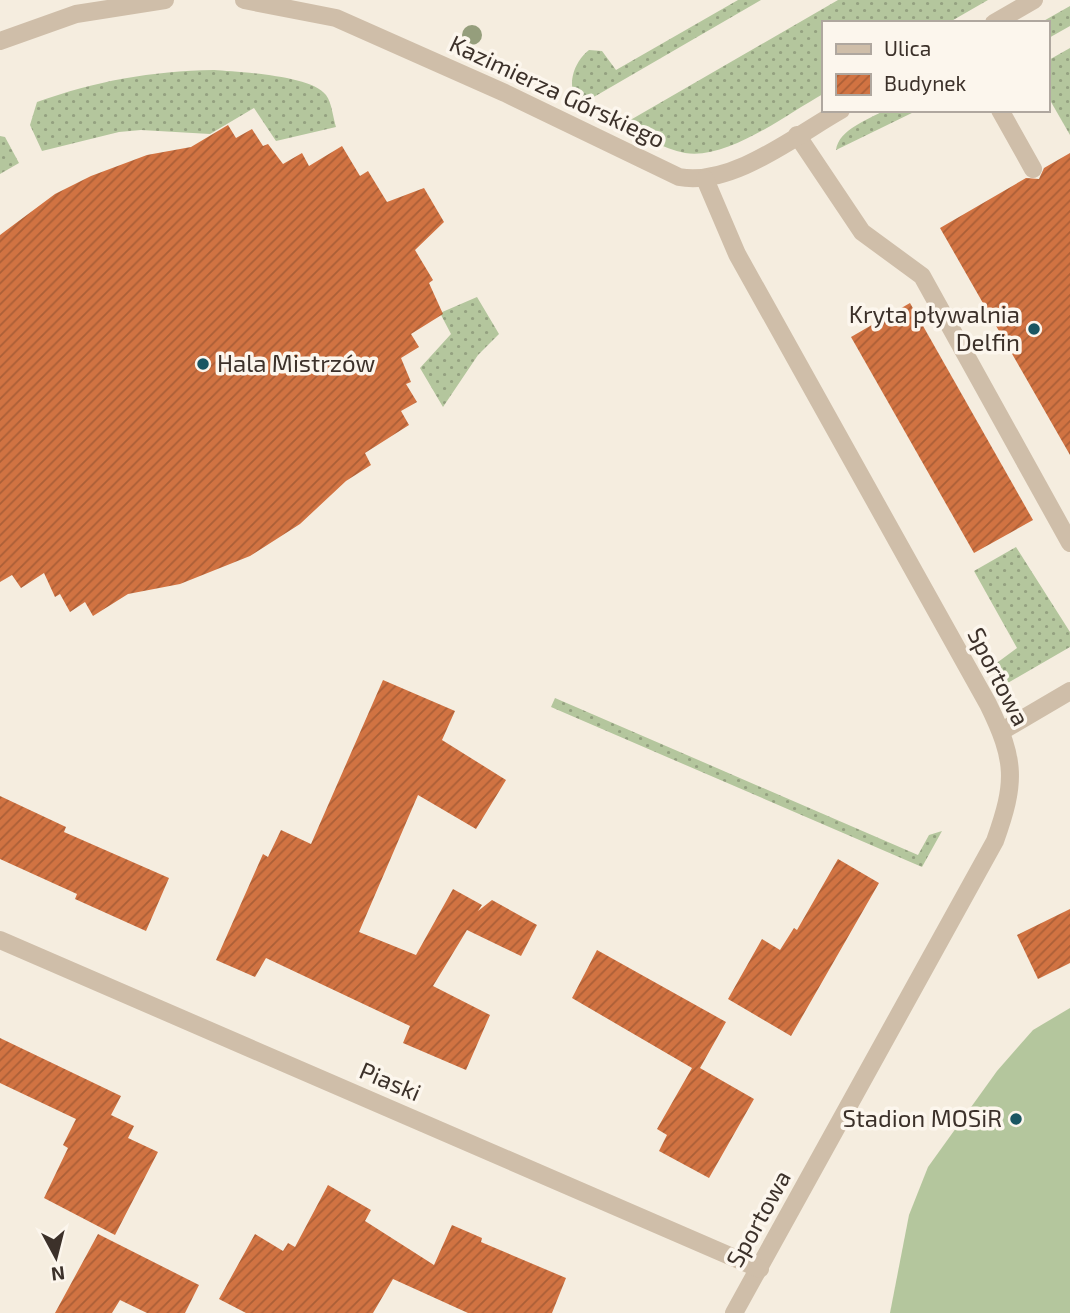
<svg xmlns="http://www.w3.org/2000/svg" width="1070" height="1313" font-family="'Exo 2',sans-serif">
	<style>
		.grass { fill: url(#grass-dots) }
		.pitch { fill: #b4c69d }
		.building { fill: url(#building-hatch) }
		.lines { fill: none; stroke-linecap: round; stroke-linejoin: round }
		.service { stroke: #cfbea9; stroke-width: 18 }
		.minor { stroke: #cfbea9; stroke-width: 18 }
		.tree { fill: #959e7c }
		.poi-dot { fill: #1a5662; stroke: #fcf6ed; stroke-width: 2.5 }
		.labels { text-anchor: middle; stroke-width: 7; stroke-linejoin: round; paint-order: stroke }
		.street-label { font-size: 24px; fill: #3c312a; stroke: #fcf6ed }
		.poi-label { font-size: 24px; fill: #3c312a; stroke: #fcf6ed; text-anchor: end }
	</style>
	<defs>
		<pattern id="grass-dots" width="8" height="8" patternUnits="userSpaceOnUse" patternTransform="scale(1.75)"><rect width="8" height="8" fill="#b4c69d"/><path d="M2 2h.1M6 6h.1" fill="none" stroke="#94a180" stroke-width="1.8" stroke-linecap="round"/></pattern>
		<pattern id="building-hatch" width="6" height="6" patternUnits="userSpaceOnUse" patternTransform="scale(1.75)"><rect width="6" height="6" fill="#d17342"/><path d="M-1 1l2-2M0 6l6-6M5 7l2-2" fill="none" stroke="#ab5f37"/></pattern>
	</defs>
	<rect width="100%" height="100%" fill="#f5eddf"/>
	<g class="grass">
		<path d="M738 0H761L580 105C565 87 573 63 589 50L602 51 616 70Z"/>
		<path d="M838 0H988L948 23H823V94C787 114 728 160 685 153 663 149 641 135 620 126Z"/>
		<path d="M1070 6V26L1047 39V23H1040Z"/>
		<path d="M1070 48V135L1047 95V61Z"/>
		<path d="M214 70C238 72 311 75 326 95 332 103 333 118 336 127L276 141 254 108 210 134 141 130 119 132 42 151 30 125 37 102C96 81 151 71 214 70Z"/>
		<path d="M885 110H918L836 150C839 129 868 120 885 110Z"/>
		<path d="M0 136 5 137 19 163 0 174Z"/>
		<path d="M477 297 499 334 478 355 443 407 420 368 451 334 440 313Z"/>
		<path d="M1016 547 1070 632V647L1006 684 997 676 994 665 1017 648 974 571Z"/>
		<path d="M555 698 918 855 929 835 942 831 922 867 551 707Z"/>
	</g>
	<path class="pitch" d="M1070 1008V1313H890L909 1215 928 1167 997 1071 1033 1030Z"/>
	<g class="building">
		<path d="M228 125 236 138 252 129 263 146 268 144 283 164 302 153 309 166 342 146 360 176 368 171 387 202 424 188 444 222 415 250 433 280 429 283 443 314 411 334 419 347 401 358 411 382 406 384 417 402 401 411 409 425 365 453 371 465 346 481 300 524 250 556 180 584 128 594 93 616 85 602 70 612 60 594 55 597 44 573 21 588 12 575 0 582V235L55 194 91 176 147 155 191 147Z"/>
		<path d="M1070 153V455L940 228 1026 178 1039 179 1044 168Z"/>
		<path d="M910 303 1033 520 974 553 851 337Z"/>
		<path d="M383 680 455 711 442 740 506 780 476 829 418 795 359 932 416 955 453 889 482 905 478 911 492 900 537 925 521 956 467 930 433 986 490 1015 466 1070 403 1043 410 1026 266 958 255 977 216 960 263 854 268 857 281 830 311 844Z"/>
		<path d="M0 796 66 827 64 832 169 878 146 931 75 899 77 894 0 859Z"/>
		<path d="M838 859 879 883 791 1036 728 999 762 939 780 950 794 928 797 930Z"/>
		<path d="M1070 909V963L1038 979 1017 935Z"/>
		<path d="M597 950 726 1022 700 1068 754 1099 709 1178 659 1151 667 1135 657 1129 692 1068 572 998Z"/>
		<path d="M0 1038 121 1096 111 1115 134 1126 128 1138 158 1152 115 1235 44 1198 68 1148 63 1145 76 1119 0 1083Z"/>
		<path d="M328 1185 371 1210 365 1221 434 1265 452 1225 482 1238 481 1242 566 1278 552 1313H468L393 1279 373 1313H246L219 1299 255 1234 283 1251 288 1243 295 1247Z"/>
		<path d="M98 1234 199 1285 185 1313H147L120 1300 112 1313H55Z"/>
	</g>
	<g class="lines">
		<g class="service">
			<path d="M1000 110 1033 169"/>
			<path d="M797 135 862 232 922 276 1070 543"/>
			<path d="M1002 731 1070 691"/>
		</g>
		<g class="minor">
			<path d="M244 0 336 18 505 93 679 177C732 187 795 136 841 110"/>
			<path d="M994 23 1034 0"/>
			<path d="M0 41 76 14 165 0"/>
			<path d="M705 179 737 254 988 704C1016 761 1016 782 995 841L734 1313"/>
			<path d="M0 940 760 1269"/>
		</g>
	</g>
	<circle class="tree" cx="472" cy="35" r="10"/>
	<g class="poi-dot">
		<circle cx="1034" cy="329" r="7"/>
		<circle cx="203" cy="364" r="7"/>
		<circle cx="1016" cy="1119" r="7"/>
	</g>
	<g class="labels">
		<g class="street-label">
			<text transform="translate(557 92) rotate(25)" y="8">Kazimierza Górskiego</text>
			<text transform="translate(998 677) rotate(63)" y="8">Sportowa</text>
			<text transform="translate(390 1082) rotate(23)" y="8">Piaski</text>
			<text transform="translate(759 1219) rotate(-61)" y="8">Sportowa</text>
		</g>
		<g class="poi-label">
			<text x="1020" y="323">Kryta pływalnia<tspan x="1020" dy="28">Delfin</tspan></text>
			<text x="217" y="372" text-anchor="start">Hala Mistrzów</text>
			<text x="1002" y="1127">Stadion MOSiR</text>
		</g>
	</g>
	<rect x="822" y="21" width="228" height="91" fill="#fcf6ed" stroke="#afa79f" stroke-width="2"/>
	<rect x="836" y="44" width="35" height="10" fill="#cfbea9" stroke="#afa79f" stroke-width="2"/>
	<text x="884" y="56" font-size="21" fill="#3c312a">Ulica</text>
	<rect x="836" y="74" width="35" height="21" fill="url(#building-hatch)" stroke="#afa79f" stroke-width="2"/>
	<text x="884" y="91" font-size="21" fill="#3c312a">Budynek</text>
	<g transform="translate(56 1257) rotate(173)" stroke="#fcf6ed" stroke-width="5" paint-order="stroke">
	<path d="M0-5L12 26L0 18L-12 26Z" fill="#3c312a"/>
	<text y="-10" font-size="19" font-weight="bold" text-anchor="middle" fill="#3c312a">N</text>
	</g>
</svg>
